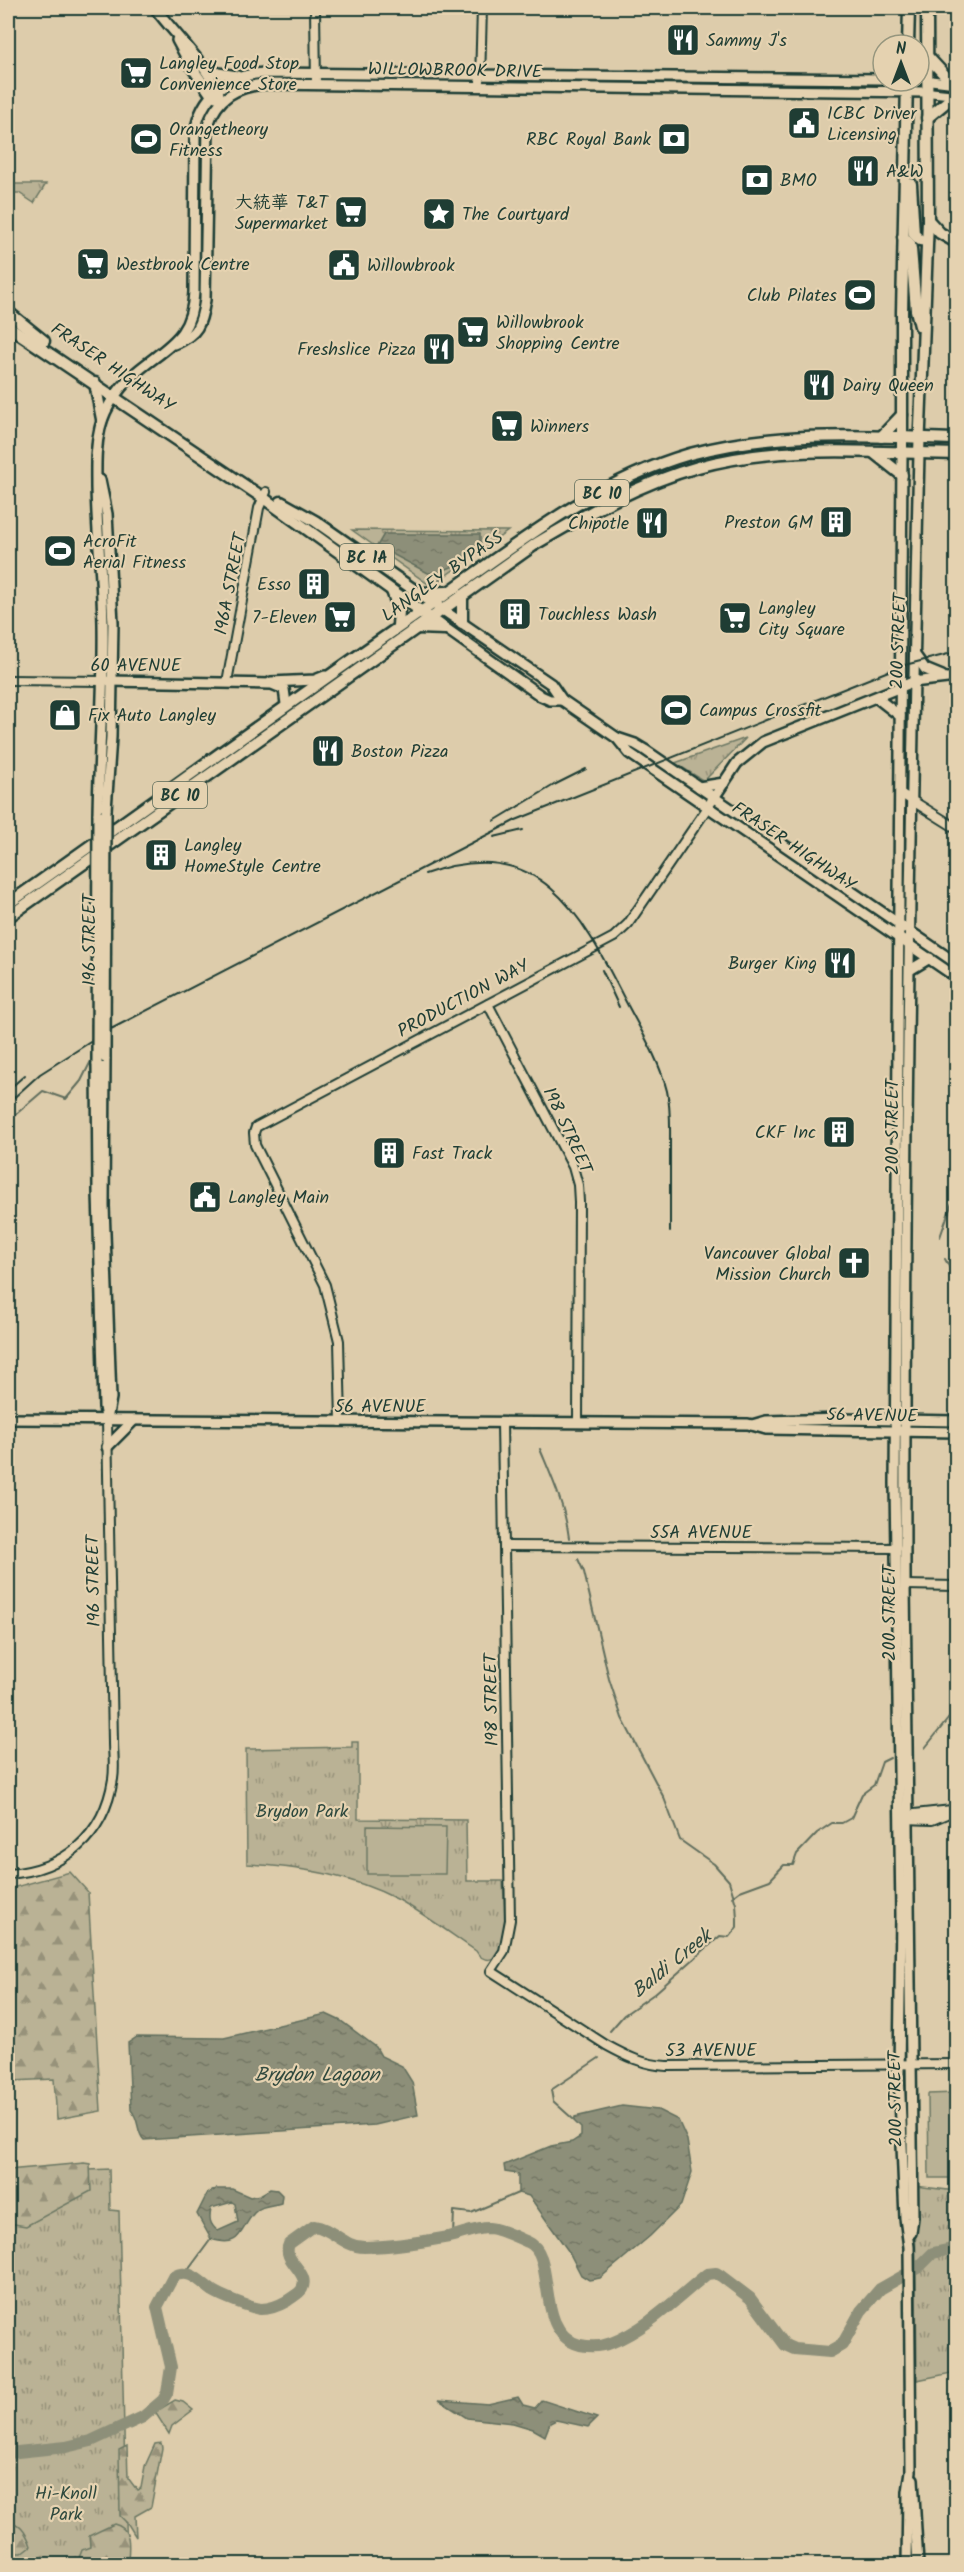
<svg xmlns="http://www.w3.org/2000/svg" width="964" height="2572" font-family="Kalam,'LXGW WenKai TC',sans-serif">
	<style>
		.grass { fill: url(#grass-tufts); stroke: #6c7864; stroke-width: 1.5 }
		.forest { fill: url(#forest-firs); stroke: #6c7864; stroke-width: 1.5 }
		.pitch { fill: #bab295; stroke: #6c7864; stroke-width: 1.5 }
		.water { fill: url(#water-ripples); stroke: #616e5d; stroke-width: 1.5; fill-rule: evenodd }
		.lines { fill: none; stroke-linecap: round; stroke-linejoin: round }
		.stream { stroke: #616e5d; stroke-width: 2 }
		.river { stroke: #8d8f79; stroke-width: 12 }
		.tertiary-casing { stroke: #1f3d34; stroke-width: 12 }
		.secondary-casing { stroke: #1f3d34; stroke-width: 14 }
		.primary-casing { stroke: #1f3d34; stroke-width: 15 }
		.trunk-casing { stroke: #1f3d34; stroke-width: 15 }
		.tertiary { stroke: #e5d2b0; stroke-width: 8 }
		.secondary { stroke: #e5d2b0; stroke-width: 9 }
		.primary { stroke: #e5d2b0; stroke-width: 10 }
		.trunk { stroke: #e5d2b0; stroke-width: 10 }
		.rail { stroke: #1f3d34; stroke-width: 2 }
		.secondary-bridge-casing { stroke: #1f3d34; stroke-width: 14; stroke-linecap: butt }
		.secondary-bridge { stroke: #e5d2b0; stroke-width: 9 }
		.labels { text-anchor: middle; stroke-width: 4.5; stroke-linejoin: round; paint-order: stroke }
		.shield { fill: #e5d2b0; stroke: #5a6a59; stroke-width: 1.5 }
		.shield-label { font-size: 16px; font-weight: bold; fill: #1f3d34 }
		.poi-label { font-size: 18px; fill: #1f3d34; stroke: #e5d2b0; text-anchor: start }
		.street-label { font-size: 18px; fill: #1f3d34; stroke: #e5d2b0 }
		.park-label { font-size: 18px; fill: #2e493e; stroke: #e5d2b0 }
		.water-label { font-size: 20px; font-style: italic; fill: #30493e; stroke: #e5d2b0 }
	</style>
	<defs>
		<pattern id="grass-tufts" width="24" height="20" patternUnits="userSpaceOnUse" patternTransform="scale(1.5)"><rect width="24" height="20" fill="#bab295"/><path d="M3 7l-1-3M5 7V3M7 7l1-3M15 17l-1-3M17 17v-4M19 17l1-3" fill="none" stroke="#97927a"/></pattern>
		<pattern id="forest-firs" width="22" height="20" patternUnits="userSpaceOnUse" patternTransform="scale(1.5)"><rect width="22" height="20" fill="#bab295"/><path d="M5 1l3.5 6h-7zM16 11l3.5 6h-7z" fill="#97927a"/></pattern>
		<pattern id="water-ripples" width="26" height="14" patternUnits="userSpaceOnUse" patternTransform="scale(1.5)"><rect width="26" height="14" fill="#8d8f79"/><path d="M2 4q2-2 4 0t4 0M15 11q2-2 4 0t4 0" fill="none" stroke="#737664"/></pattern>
	</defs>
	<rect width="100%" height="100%" fill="#ddccab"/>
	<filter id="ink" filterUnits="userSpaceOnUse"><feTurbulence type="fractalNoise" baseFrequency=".0167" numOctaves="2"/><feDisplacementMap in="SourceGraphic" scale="12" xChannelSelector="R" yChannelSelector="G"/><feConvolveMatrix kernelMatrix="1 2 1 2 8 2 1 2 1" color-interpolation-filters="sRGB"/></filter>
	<g filter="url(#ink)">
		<g class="grass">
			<path d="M8 184H46L34 203 19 193H8Z"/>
			<path d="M352 530 508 531 431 586Z"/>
			<path d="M746 738 704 781 675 763Z"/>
			<path d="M352 1742H358V1819L466 1820 467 1881H503C504 1902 507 1929 501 1949 496 1963 482 1962 476 1951 451 1934 426 1915 399 1900 351 1875 301 1867 247 1864L246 1749 352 1747Z"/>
			<path d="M109 2169 110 2210 119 2211 127 2564H8V2174Z"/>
			<path d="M915 2186 956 2191V2377L951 2373 917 2380Z"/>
		</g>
		<g class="forest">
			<path d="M70 1872 88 1892 101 2111 57 2119 54 2079 13 2081 8 1981V1889Z"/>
			<path d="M84 2163 90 2164 91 2191 26 2226 8 2223V2170Z"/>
			<path d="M175 2400 183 2402 193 2410 172 2426 169 2434 155 2412Z"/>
			<path d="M161 2443 162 2448 151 2507 135 2516 136 2537 128 2524 120 2516 119 2450 127 2446 128 2478 137 2490 141 2488 145 2466 155 2444Z"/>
			<path d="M8 2521C21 2523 27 2534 31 2546L22 2553H14L8 2547Z"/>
			<path d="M114 2524C134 2529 128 2548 128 2564H77L82 2550 90 2547 89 2536Z"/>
		</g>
		<g class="pitch">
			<path d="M367 1826 446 1827 445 1874H367Z"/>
			<path d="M956 2093V2178H929L928 2094Z"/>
		</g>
		<g class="water">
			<path d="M384 534H480V544L454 566 444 570V578L442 579 436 573H428L377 546Z"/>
			<path d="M326 2014 341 2021 376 2047 381 2056 402 2066 412 2082 418 2115 375 2125 144 2140C136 2132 140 2120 131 2110L128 2043 137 2037 224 2038Z"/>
			<path d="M622 2106 658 2110 678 2120 687 2140 692 2172 681 2205 650 2236 600 2278 589 2280 581 2275 569 2252 529 2196 518 2193V2174L505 2172 504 2165 551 2146 572 2142 581 2136V2128L574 2121 575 2117Z"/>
			<path d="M216 2189H232L250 2197 260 2195 270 2189 277 2190 282 2195 281 2203C272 2206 261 2205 254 2213 239 2230 242 2249 211 2239L197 2214 207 2194ZM232 2202 235 2204 238 2222 218 2231C209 2224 209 2218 211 2208Z"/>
			<path d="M518 2397 523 2405 535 2408 542 2400 597 2418 588 2427 556 2420 550 2423 545 2436 533 2429 513 2423 467 2418 439 2400 488 2404Z"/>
		</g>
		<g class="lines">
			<g class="stream">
				<path d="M8 1121 43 1091 66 1099 81 1081 93 1057"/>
				<path d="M940 1237 953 1200"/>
				<path d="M945 1259 956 1279"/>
				<path d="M540 1449C552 1478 565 1506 569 1538"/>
				<path d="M578 1559 584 1572 609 1679 622 1718 664 1798 680 1840 714 1864 729 1881 736 1904 737 1919V1927L729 1937 720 1936 654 1994 624 2015 610 2031"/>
				<path d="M925 1748 956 1709"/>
				<path d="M732 1897 740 1891 770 1880 784 1865H793L797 1854 817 1833 832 1823H842L851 1818 862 1794 874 1785 882 1762 890 1758"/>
				<path d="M573 2119 553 2101 551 2090 599 2058"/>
				<path d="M453 2236 454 2211 471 2213 518 2193"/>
				<path d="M186 2273 211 2239"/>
			</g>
			<path class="river" d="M8 2453 66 2447 91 2441 143 2417 163 2400 167 2393 171 2367 157 2307 173 2277C189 2267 200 2282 213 2291 221 2296 251 2308 261 2309 270 2309 280 2305 287 2301 292 2297 299 2294 302 2289 311 2272 281 2261 289 2244L314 2226C332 2228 344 2247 364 2247 392 2247 421 2242 449 2237 462 2234 476 2228 489 2228 501 2229 516 2237 528 2242 558 2254 533 2332 580 2345 590 2347 601 2347 611 2343 647 2329 677 2298 707 2274L716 2273 721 2276 750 2298 785 2345 794 2349 830 2352 842 2345 861 2311 880 2289 919 2267 933 2253 956 2248"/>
			<defs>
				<g id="tertiary">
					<path d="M315 8 316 85"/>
					<path d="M927 80 952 83"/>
					<path d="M480 81 482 8"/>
					<path d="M927 92 956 95"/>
					<path d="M8 680 103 681"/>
					<path d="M227 682 259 508 266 492"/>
					<path d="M900 793 956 828"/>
					<path d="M488 1004 573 1167 578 1185 579 1202 578 1423"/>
					<path d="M341 1422 339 1341 325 1285 255 1145 254 1133 256 1127 614 937 628 924 708 807"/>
					<path d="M502 1423 510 1920 504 1951 491 1971 606 2045C626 2056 644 2065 667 2066L956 2064"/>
					<path d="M504 1546 897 1548"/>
					<path d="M905 1585 956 1586"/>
					<path d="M905 1815 952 1810"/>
					<path d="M904 1819 932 1820 956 1810"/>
					<path d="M8 1874C63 1870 104 1837 113 1779 115 1767 113 1754 113 1742L107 1420"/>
				</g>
				<g id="secondary">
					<path d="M155 8C176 36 204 61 219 94"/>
					<path d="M177 40 191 66 211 95 216 97"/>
					<path d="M205 66 218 73 237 76"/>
					<path d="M174 344C198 335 201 324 205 300L208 125C217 97 237 86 265 84L927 92"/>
					<path d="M902 453 895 1483 901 1915 899 2073 905 2218 909 2247 911 2471 908 2492 907 2564"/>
					<path d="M100 480 107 514 113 623 111 737 106 810"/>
					<path d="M443 610 551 684 562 700 617 738 629 753 956 977"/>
					<path d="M431 618 541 696 550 700H562"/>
					<path d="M915 655 925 669 942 676"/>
					<path d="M109 681 272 684 284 689 286 704"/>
					<path d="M271 682 315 680 325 676"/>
					<path d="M877 698 900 716"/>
					<path d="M617 738 635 744 645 750 956 963"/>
					<path d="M699 787 724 783"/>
					<path d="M711 802 737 763 763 742 913 682 956 677"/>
					<path d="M98 814C99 751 104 687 103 624 102 578 97 533 96 487 96 467 95 448 100 428 105 406 122 383 140 369 171 344 192 336 194 292L195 133C201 95 227 75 265 73L883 79"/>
					<path d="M910 970 930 958"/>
					<path d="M105 1058 104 1206 111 1398 107 1420"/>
					<path d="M97 1063 98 1192 104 1407 106 1418"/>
					<path d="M8 1419 748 1424 766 1429 956 1432"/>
					<path d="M752 1425 766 1421 842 1419 956 1421"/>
					<path d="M107 1447 134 1420"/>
					<path d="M911 2233 913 2217C911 2005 906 1792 905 1579 904 1204 910 828 919 453"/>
					<path d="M913 2479 918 2564"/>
				</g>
				<g id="primary">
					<path d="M908 45 909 8"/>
					<path d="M927 56 952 83"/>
					<path d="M927 118 955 95"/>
					<path d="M911 184 914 234 920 240 927 241"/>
					<path d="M928 220 940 233 954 241"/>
					<path d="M903 237 910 244 911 249 916 310 920 326"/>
					<path d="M8 312 44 341"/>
					<path d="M8 326 262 497 429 617"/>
					<path d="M95 383 102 419"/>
					<path d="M902 453V312L907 81"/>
					<path d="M919 453 928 220 927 8"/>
					<path d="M281 502 315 521 440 608"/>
				</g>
				<g id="trunk">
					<path d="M881 437 902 415"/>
					<path d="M873 452 902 475"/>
					<path d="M392 591 399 610 398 626"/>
					<path d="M419 593 447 592"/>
					<path d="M462 623V596"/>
					<path d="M417 628 445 629"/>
					<path d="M8 904C145 808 280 709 418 614 503 555 589 483 690 454 777 430 868 436 956 439"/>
					<path d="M8 917 537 543C588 513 640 483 698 467 781 444 871 452 956 454"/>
				</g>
			</defs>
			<use href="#tertiary" class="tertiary-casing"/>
			<use href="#secondary" class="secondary-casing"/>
			<use href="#primary" class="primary-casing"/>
			<use href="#trunk" class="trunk-casing"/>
			<use href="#tertiary" class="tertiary"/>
			<use href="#secondary" class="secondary"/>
			<use href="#primary" class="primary"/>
			<use href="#trunk" class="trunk"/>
			<g class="rail">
				<path d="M494 821 554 785 586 769"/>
				<path d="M494 837 523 830"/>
				<path d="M425 874C539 833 580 911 625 1000 640 1029 659 1059 667 1091 671 1109 670 1127 670 1145 670 1174 670 1203 670 1232"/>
				<path d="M602 970 619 1007"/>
				<path d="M8 1090 25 1075"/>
				<path d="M8 1103 40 1074 109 1030 516 820 901 666 956 652"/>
			</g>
			<defs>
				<g id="secondary-bridge">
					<path d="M105 1058 106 810"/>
					<path d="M97 1063 98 814"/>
				</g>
			</defs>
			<use href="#secondary-bridge" class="secondary-bridge-casing"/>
			<use href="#secondary-bridge" class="secondary-bridge"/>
		</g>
	</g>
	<defs>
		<symbol id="restaurant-square" viewBox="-11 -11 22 22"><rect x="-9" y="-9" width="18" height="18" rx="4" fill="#1f3d34" stroke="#e5d2b0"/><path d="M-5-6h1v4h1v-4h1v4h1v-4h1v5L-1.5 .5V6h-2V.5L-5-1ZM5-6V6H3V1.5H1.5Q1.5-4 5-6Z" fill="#fff"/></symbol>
		<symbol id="supermarket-square" viewBox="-11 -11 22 22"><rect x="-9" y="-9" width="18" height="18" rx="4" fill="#1f3d34" stroke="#e5d2b0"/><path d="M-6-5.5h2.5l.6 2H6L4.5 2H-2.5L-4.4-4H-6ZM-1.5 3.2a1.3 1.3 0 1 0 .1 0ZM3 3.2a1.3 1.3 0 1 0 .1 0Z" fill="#fff"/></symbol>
		<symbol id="civic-square" viewBox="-11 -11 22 22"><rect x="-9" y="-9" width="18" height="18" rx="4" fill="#1f3d34" stroke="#e5d2b0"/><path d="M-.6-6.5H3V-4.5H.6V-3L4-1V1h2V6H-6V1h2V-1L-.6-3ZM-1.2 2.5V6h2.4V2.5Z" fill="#fff"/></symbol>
		<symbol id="stadium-square" viewBox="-11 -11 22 22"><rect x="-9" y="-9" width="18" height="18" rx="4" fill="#1f3d34" stroke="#e5d2b0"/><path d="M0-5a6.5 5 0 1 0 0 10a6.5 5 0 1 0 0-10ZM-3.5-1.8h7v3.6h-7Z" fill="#fff"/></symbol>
		<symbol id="bank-square" viewBox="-11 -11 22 22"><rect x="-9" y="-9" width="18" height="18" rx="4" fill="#1f3d34" stroke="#e5d2b0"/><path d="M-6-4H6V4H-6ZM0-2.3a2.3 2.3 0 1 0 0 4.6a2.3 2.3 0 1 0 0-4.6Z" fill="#fff"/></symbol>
		<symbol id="sight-square" viewBox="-11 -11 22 22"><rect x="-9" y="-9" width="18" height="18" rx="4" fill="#1f3d34" stroke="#e5d2b0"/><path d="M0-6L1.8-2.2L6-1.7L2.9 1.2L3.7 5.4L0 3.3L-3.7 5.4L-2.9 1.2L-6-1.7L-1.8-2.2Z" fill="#fff"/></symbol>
		<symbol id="building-square" viewBox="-11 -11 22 22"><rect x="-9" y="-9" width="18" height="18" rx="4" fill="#1f3d34" stroke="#e5d2b0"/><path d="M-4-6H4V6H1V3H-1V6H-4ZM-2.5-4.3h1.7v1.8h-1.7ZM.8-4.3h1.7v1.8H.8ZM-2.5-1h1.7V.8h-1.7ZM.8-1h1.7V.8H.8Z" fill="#fff"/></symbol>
		<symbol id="shop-square" viewBox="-11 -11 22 22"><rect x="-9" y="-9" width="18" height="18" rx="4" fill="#1f3d34" stroke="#e5d2b0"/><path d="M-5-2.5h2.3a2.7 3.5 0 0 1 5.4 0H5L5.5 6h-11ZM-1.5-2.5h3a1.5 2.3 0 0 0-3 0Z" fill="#fff"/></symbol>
		<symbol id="church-square" viewBox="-11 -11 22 22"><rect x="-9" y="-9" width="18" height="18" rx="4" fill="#1f3d34" stroke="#e5d2b0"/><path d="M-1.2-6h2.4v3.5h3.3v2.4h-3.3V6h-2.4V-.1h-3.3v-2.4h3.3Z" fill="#fff"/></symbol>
	</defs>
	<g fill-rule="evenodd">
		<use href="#restaurant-square" x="664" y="21" width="38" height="38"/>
		<use href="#supermarket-square" x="117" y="54" width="38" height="38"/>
		<use href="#civic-square" x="785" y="104" width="38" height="38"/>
		<use href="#stadium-square" x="127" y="120" width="38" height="38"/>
		<use href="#bank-square" x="655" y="120" width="38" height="38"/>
		<use href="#restaurant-square" x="844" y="152" width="38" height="38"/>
		<use href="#bank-square" x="738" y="161" width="38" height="38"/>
		<use href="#supermarket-square" x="332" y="193" width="38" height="38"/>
		<use href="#sight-square" x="420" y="195" width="38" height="38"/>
		<use href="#supermarket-square" x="74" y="245" width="38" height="38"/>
		<use href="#civic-square" x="325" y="246" width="38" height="38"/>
		<use href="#stadium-square" x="841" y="276" width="38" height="38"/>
		<use href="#supermarket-square" x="454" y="313" width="38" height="38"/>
		<use href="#restaurant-square" x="420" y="330" width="38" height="38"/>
		<use href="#restaurant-square" x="800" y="366" width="38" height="38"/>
		<use href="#supermarket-square" x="488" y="407" width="38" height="38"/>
		<use href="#building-square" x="817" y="503" width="38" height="38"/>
		<use href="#restaurant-square" x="633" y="504" width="38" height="38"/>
		<use href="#stadium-square" x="41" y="532" width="38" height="38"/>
		<use href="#building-square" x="295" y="565" width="38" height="38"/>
		<use href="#building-square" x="496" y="595" width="38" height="38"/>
		<use href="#supermarket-square" x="321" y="598" width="38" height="38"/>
		<use href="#supermarket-square" x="716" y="599" width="38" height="38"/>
		<use href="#stadium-square" x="657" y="691" width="38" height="38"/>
		<use href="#shop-square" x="46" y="696" width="38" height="38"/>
		<use href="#restaurant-square" x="309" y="732" width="38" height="38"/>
		<use href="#building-square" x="142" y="836" width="38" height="38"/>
		<use href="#restaurant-square" x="821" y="944" width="38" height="38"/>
		<use href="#building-square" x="820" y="1113" width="38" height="38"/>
		<use href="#building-square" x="370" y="1134" width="38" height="38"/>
		<use href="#civic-square" x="186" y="1178" width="38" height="38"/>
		<use href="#church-square" x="835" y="1244" width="38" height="38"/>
	</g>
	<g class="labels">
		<g class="shield">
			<rect x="575" y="480" width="54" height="26" rx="4.5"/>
			<rect x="340" y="544" width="54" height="26" rx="4.5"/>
			<rect x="153" y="782" width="54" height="26" rx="4.5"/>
		</g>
		<g class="shield-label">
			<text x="602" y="499">BC 10</text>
			<text x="367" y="563">BC 1A</text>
			<text x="180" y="801">BC 10</text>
		</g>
		<g class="poi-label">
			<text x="706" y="46">Sammy J's</text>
			<text x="159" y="69">Langley Food Stop<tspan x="159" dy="21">Convenience Store</tspan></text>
			<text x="827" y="119">ICBC Driver<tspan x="827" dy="21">Licensing</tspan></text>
			<text x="169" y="135">Orangetheory<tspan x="169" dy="21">Fitness</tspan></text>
			<text x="651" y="145" text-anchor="end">RBC Royal Bank</text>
			<text x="886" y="177">A&amp;W</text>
			<text x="780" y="186">BMO</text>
			<text x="328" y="208" text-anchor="end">大統華 T&amp;T<tspan x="328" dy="21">Supermarket</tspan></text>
			<text x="462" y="220">The Courtyard</text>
			<text x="116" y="270">Westbrook Centre</text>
			<text x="367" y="271">Willowbrook</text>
			<text x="837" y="301" text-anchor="end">Club Pilates</text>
			<text x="496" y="328">Willowbrook<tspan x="496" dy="21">Shopping Centre</tspan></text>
			<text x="416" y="355" text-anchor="end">Freshslice Pizza</text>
			<text x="842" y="391">Dairy Queen</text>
			<text x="530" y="432">Winners</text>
			<text x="813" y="528" text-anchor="end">Preston GM</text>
			<text x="629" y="529" text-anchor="end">Chipotle</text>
			<text x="83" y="547">AcroFit<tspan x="83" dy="21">Aerial Fitness</tspan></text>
			<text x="291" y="590" text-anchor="end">Esso</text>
			<text x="758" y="614">Langley<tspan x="758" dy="21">City Square</tspan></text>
			<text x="538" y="620">Touchless Wash</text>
			<text x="317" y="623" text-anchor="end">7-Eleven</text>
			<text x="699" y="716">Campus Crossfit</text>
			<text x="88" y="721">Fix Auto Langley</text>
			<text x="351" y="757">Boston Pizza</text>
			<text x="184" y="851">Langley<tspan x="184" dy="21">HomeStyle Centre</tspan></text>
			<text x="817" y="969" text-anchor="end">Burger King</text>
			<text x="816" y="1138" text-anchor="end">CKF Inc</text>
			<text x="412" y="1159">Fast Track</text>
			<text x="228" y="1203">Langley Main</text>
			<text x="831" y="1259" text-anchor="end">Vancouver Global<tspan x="831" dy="21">Mission Church</tspan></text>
		</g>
		<g class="street-label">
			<text transform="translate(455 70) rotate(1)" y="6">WILLOWBROOK DRIVE</text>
			<text transform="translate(113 367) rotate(34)" y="6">FRASER HIGHWAY</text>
			<text transform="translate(442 576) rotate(-35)" y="6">LANGLEY BYPASS</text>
			<text transform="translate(230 584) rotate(-79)" y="6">196A STREET</text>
			<text transform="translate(898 641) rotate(-88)" y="6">200 STREET</text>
			<text x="136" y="671">60 AVENUE</text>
			<text transform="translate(794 846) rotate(34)" y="6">FRASER HIGHWAY</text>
			<text transform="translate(89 940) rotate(-90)" y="6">196 STREET</text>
			<text transform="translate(463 998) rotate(-28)" y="6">PRODUCTION WAY</text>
			<text transform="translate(892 1127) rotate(-90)" y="6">200 STREET</text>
			<text transform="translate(568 1130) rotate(65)" y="6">198 STREET</text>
			<text x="380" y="1412">56 AVENUE</text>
			<text transform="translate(872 1415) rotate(1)" y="6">56 AVENUE</text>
			<text x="701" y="1538">55A AVENUE</text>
			<text transform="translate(93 1581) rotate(-91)" y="6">196 STREET</text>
			<text transform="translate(889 1613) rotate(-90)" y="6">200 STREET</text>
			<text transform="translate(491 1700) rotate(-91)" y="6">198 STREET</text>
			<text x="711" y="2056">53 AVENUE</text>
			<text transform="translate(895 2099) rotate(-91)" y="6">200 STREET</text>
		</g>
		<g class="park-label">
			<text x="302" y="1817">Brydon Park</text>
			<text x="66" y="2499">Hi-Knoll<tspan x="66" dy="21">Park</tspan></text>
		</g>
		<g class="water-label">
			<text transform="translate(671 1963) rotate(-39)" y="7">Baldi Creek</text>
			<text x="317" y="2081">Brydon Lagoon</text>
		</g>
	</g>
	<rect width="964" height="2572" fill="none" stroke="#e5d2b0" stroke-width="30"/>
	<rect x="15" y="15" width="934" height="2542" fill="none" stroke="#1f3d34" stroke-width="2" filter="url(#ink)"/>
	<g transform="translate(901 63)"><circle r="28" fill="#e5d2b0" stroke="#96967e" stroke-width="1.5"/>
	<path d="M0-4.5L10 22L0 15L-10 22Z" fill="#1f3d34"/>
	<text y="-9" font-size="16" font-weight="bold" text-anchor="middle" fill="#1f3d34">N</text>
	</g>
</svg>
